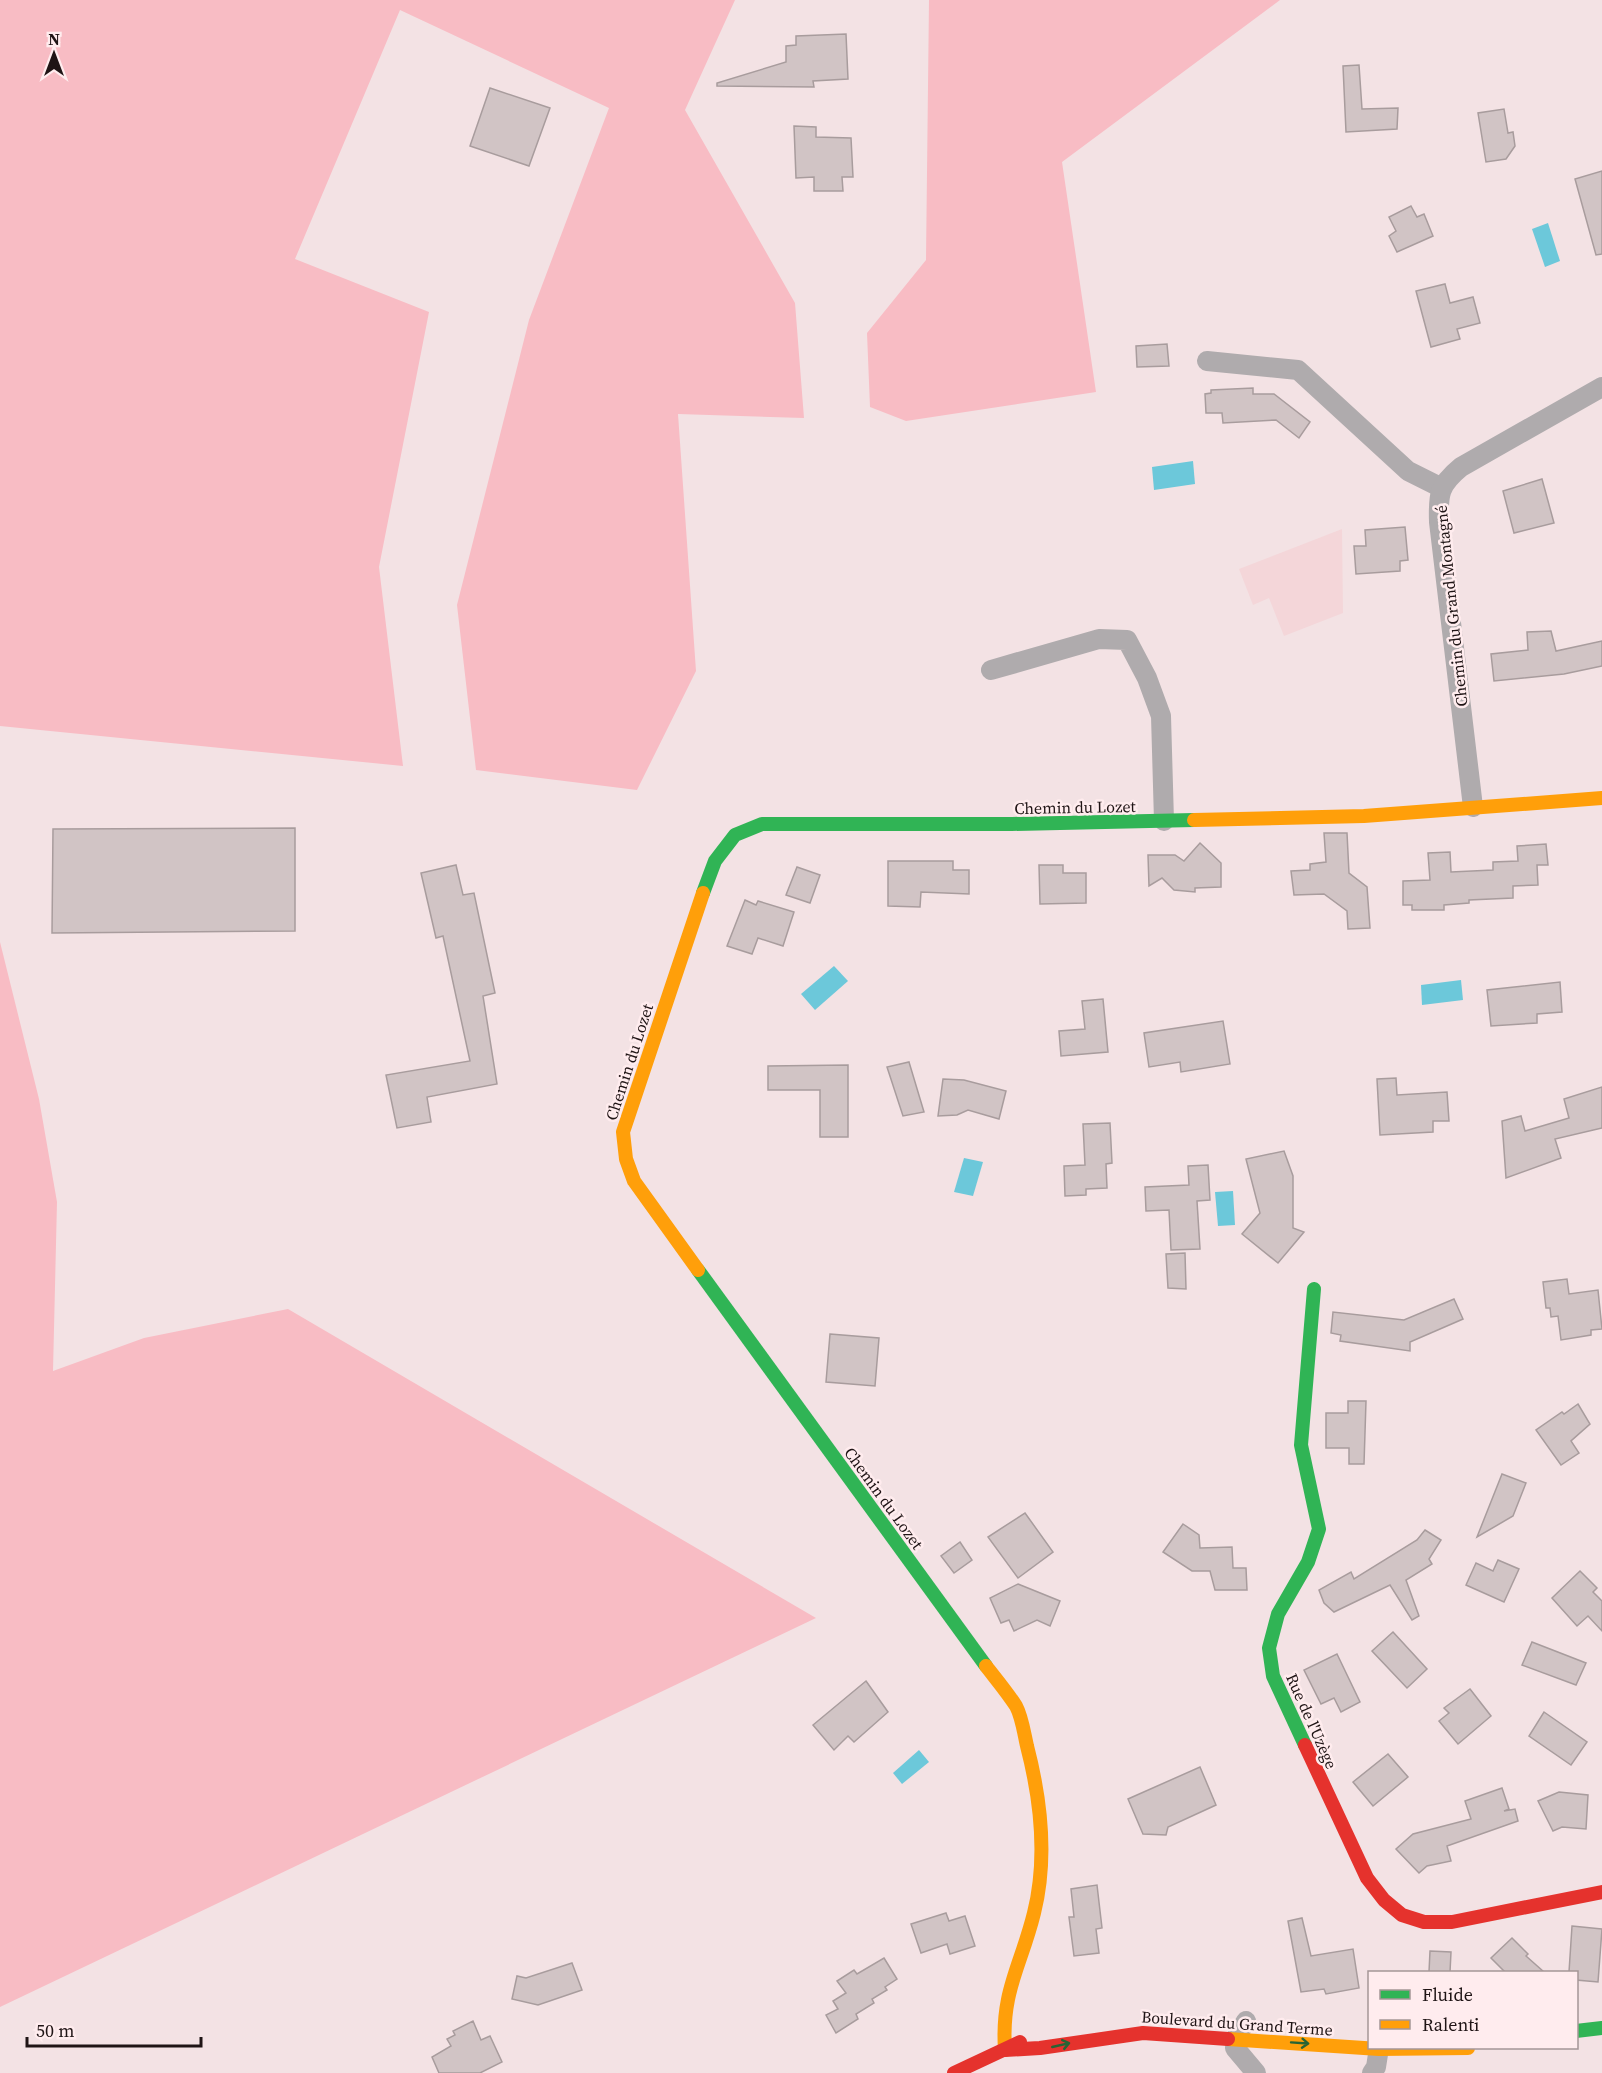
<svg xmlns="http://www.w3.org/2000/svg" width="1602" height="2073" font-family="'Source Serif 4',serif">
	<style>
		.built { fill: #f4d6d9 }
		.green { fill: #f8bcc4 }
		.water { fill: #6cc8da }
		.building { fill: #d1c4c5; stroke: #a89c9d; stroke-width: 1.5 }
		.lines { fill: none; stroke-linecap: round; stroke-linejoin: round }
		.street { stroke: #afabad; stroke-width: 20 }
		.fast { stroke: #30b455; stroke-width: 14 }
		.slow { stroke: #ff9f0a; stroke-width: 14 }
		.jam { stroke: #e5322d; stroke-width: 14 }
		.oneway { stroke: #286435 }
		.labels { text-anchor: middle; stroke-width: 5; stroke-linejoin: round; paint-order: stroke }
		.street-label { font-size: 16px; fill: #1f1415; stroke: #ffecee }
	</style>
	<rect width="100%" height="100%" fill="#f3e2e4"/>
	<path class="built" d="M1342 529 1343 613 1284 636 1269 598 1253 605 1239 569Z"/>
	<g class="green">
		<path d="M0 0H735L685 110 795 303 804 418 678 414 696 671 637 790 476 770 457 605 529 320 609 108 400 10 295 259 429 312 379 567 403 766 0 726Z"/>
		<path d="M929 0H1280L1062 162 1096 392 906 421 870 407 867 333 926 260Z"/>
		<path d="M0 942 39 1099 57 1202 53 1371 144 1338 288 1309 816 1618 0 2007Z"/>
	</g>
	<g class="water">
		<path d="M1548 223 1560 261 1545 267 1532 229Z"/>
		<path d="M1193 461 1195 484 1154 490 1152 467Z"/>
		<path d="M834 966 848 981 815 1010 801 994Z"/>
		<path d="M1461 980 1463 1000 1422 1005 1421 985Z"/>
		<path d="M964 1158 983 1162 973 1196 954 1192Z"/>
		<path d="M1233 1191 1235 1225 1218 1226 1215 1192Z"/>
		<path d="M919 1750 929 1762 902 1784 893 1773Z"/>
	</g>
	<g class="building">
		<path d="M846 34 848 79 813 81 814 87 717 86V83L786 62V46L796 45V36Z"/>
		<path d="M1359 65 1362 109 1398 108 1397 129 1346 132 1343 66Z"/>
		<path d="M490 88 550 108 529 166 470 146Z"/>
		<path d="M1504 109 1508 133 1513 132 1515 146 1506 159 1486 162 1478 113Z"/>
		<path d="M794 126 816 127V137L851 138 853 177H842L843 191H814V177L796 178Z"/>
		<path d="M1602 171V254L1596 255 1575 179Z"/>
		<path d="M1411 206 1417 217 1424 214 1433 236 1397 252 1389 236 1396 231 1389 217Z"/>
		<path d="M1445 284 1450 303 1473 297 1480 323 1457 329 1460 339 1431 347 1416 291Z"/>
		<path d="M1167 344 1169 366 1137 367 1136 346Z"/>
		<path d="M1253 388V394H1274L1310 422 1299 438 1276 420 1223 423 1222 413H1206L1205 394 1211 393V390Z"/>
		<path d="M1542 479 1554 523 1514 533 1503 491Z"/>
		<path d="M1405 527 1408 560 1400 561V571L1356 574 1354 546H1366L1365 530Z"/>
		<path d="M1551 631 1556 651 1602 641V666L1564 674 1494 681 1491 654 1528 650 1527 632Z"/>
		<path d="M295 828V931L52 933 53 829Z"/>
		<path d="M1324 833H1347L1349 873 1367 887 1370 928 1348 929 1347 911 1324 894 1294 895 1291 871 1310 870V864L1326 862Z"/>
		<path d="M1200 843 1221 863V887L1195 888V892L1174 890 1162 878 1149 886 1148 855H1175L1184 861Z"/>
		<path d="M1546 844 1548 865H1537L1538 885 1513 886V898L1469 900V903L1444 905V910H1412V905H1403V881L1430 880 1428 853 1450 852 1451 872 1493 870V862L1518 861 1517 846Z"/>
		<path d="M888 861H953V870H969V894L921 892 920 907 888 906Z"/>
		<path d="M456 865 463 895 474 893 495 993 483 996 497 1084 427 1097 431 1122 397 1128 386 1075 470 1061 443 936 436 938 421 873Z"/>
		<path d="M1039 865H1063V873H1086V903L1040 904Z"/>
		<path d="M797 867 820 875 810 903 786 895Z"/>
		<path d="M745 900 756 905 758 901 794 912 783 946 758 938 752 954 727 946Z"/>
		<path d="M1560 982 1562 1012 1537 1014V1023L1491 1026 1487 990Z"/>
		<path d="M1103 999 1108 1052 1061 1056 1059 1031 1085 1029 1082 1001Z"/>
		<path d="M1223 1021 1230 1064 1181 1072 1180 1062 1149 1067 1144 1033Z"/>
		<path d="M909 1062 924 1112 903 1116 887 1067Z"/>
		<path d="M848 1065V1137H820V1090H768V1066Z"/>
		<path d="M1396 1078 1397 1095 1447 1092 1449 1121H1433V1132L1380 1135 1377 1079Z"/>
		<path d="M943 1079 964 1080 1006 1091 999 1119 968 1110 957 1115 938 1116Z"/>
		<path d="M1602 1087V1128L1555 1139 1561 1158 1506 1178 1502 1121 1521 1116 1525 1131 1569 1118 1564 1099Z"/>
		<path d="M1110 1123 1112 1163 1106 1164 1107 1188 1086 1189V1195L1065 1196 1064 1166 1085 1165 1083 1124Z"/>
		<path d="M1284 1151 1293 1176V1228L1304 1232 1278 1263 1242 1234 1260 1213 1246 1159Z"/>
		<path d="M1208 1165 1210 1200 1197 1201 1200 1249 1171 1250 1169 1210 1146 1211 1145 1187 1189 1185 1188 1166Z"/>
		<path d="M1185 1253 1186 1289 1168 1288 1166 1254Z"/>
		<path d="M1567 1279 1569 1294 1598 1290 1602 1329 1591 1330V1335L1561 1340 1558 1316 1551 1317 1550 1308H1546L1543 1282Z"/>
		<path d="M1454 1299 1463 1319 1410 1342V1351L1340 1341 1341 1335 1331 1333 1333 1312 1404 1320Z"/>
		<path d="M830 1334 879 1338 875 1386 826 1382Z"/>
		<path d="M1348 1401H1366L1364 1464H1349V1448H1326V1413H1348Z"/>
		<path d="M1578 1404 1590 1424 1571 1441 1579 1453 1561 1465 1536 1430 1562 1412 1564 1414Z"/>
		<path d="M1502 1474 1526 1483 1513 1516 1477 1537Z"/>
		<path d="M1025 1513 1053 1552 1018 1578 988 1537Z"/>
		<path d="M1183 1524 1199 1535 1200 1548 1232 1547 1233 1568H1246L1247 1590H1215L1210 1571H1192L1163 1552Z"/>
		<path d="M1425 1530 1441 1540 1429 1559 1432 1564 1406 1580 1419 1616 1412 1620 1390 1585 1334 1612 1324 1603 1319 1590 1351 1572 1354 1579 1417 1540Z"/>
		<path d="M960 1542 972 1560 954 1573 941 1556Z"/>
		<path d="M1498 1560 1519 1569 1504 1602 1466 1585 1476 1563 1493 1571Z"/>
		<path d="M1580 1571 1597 1588 1593 1592 1602 1601V1631L1588 1616 1577 1626 1552 1598Z"/>
		<path d="M1018 1584 1060 1601 1050 1626 1037 1620 1014 1631 1009 1620 1001 1623 990 1598Z"/>
		<path d="M1393 1632 1427 1669 1407 1688 1372 1651Z"/>
		<path d="M1532 1642 1586 1663 1576 1685 1522 1665Z"/>
		<path d="M1337 1654 1360 1702 1341 1712 1334 1698 1321 1704 1304 1670Z"/>
		<path d="M866 1681 888 1712 854 1742 848 1736 834 1750 813 1725Z"/>
		<path d="M1470 1689 1491 1716 1458 1744 1439 1721 1449 1713 1444 1708Z"/>
		<path d="M1544 1712 1587 1742 1571 1765 1529 1736Z"/>
		<path d="M1388 1754 1408 1777 1373 1806 1353 1782Z"/>
		<path d="M1200 1767 1216 1805 1168 1827 1166 1835 1143 1834 1128 1799Z"/>
		<path d="M1502 1788 1509 1809 1504 1811 1515 1809 1518 1821 1447 1846 1451 1861 1427 1866 1419 1873 1396 1849 1413 1834 1471 1819 1465 1801Z"/>
		<path d="M1559 1792 1588 1795 1586 1829 1562 1827 1553 1831 1538 1801Z"/>
		<path d="M1097 1885 1102 1928 1096 1929 1099 1953 1074 1956 1069 1917H1074L1071 1889Z"/>
		<path d="M946 1913 949 1921 965 1916 975 1946 950 1954 947 1944 921 1953 911 1924Z"/>
		<path d="M1302 1918 1311 1956 1353 1949 1359 1988 1326 1994 1324 1989 1301 1992 1288 1921Z"/>
		<path d="M1572 1926 1602 1929 1598 1982 1576 1980V1972H1569Z"/>
		<path d="M1512 1938 1528 1954 1526 1956 1544 1972H1505L1491 1958Z"/>
		<path d="M1430 1951 1451 1952 1450 1972H1429Z"/>
		<path d="M884 1958 897 1979 885 1987 887 1990 872 1999 874 2003 856 2014 858 2019 836 2033 826 2015 838 2009 833 2001 846 1993 837 1981 854 1970 857 1974Z"/>
		<path d="M572 1963 582 1990 538 2005 512 1999 517 1976 526 1978Z"/>
		<path d="M473 2021 481 2040 490 2036 502 2062 480 2073H439L432 2057 451 2046 447 2039 455 2035 453 2031Z"/>
	</g>
	<g class="lines">
		<g class="street">
			<path d="M1207 361 1298 370 1408 471 1442 488"/>
			<path d="M991 670 1099 639 1127 640 1147 678 1161 716 1164 821"/>
			<path d="M1473 807 1439 522C1438 494 1439 485 1461 467L1602 387"/>
			<path d="M1246 2021 1236 2038 1235 2048 1256 2073"/>
			<path d="M1372 2073 1376 2067 1379 2048"/>
		</g>
		<g class="fast">
			<path d="M703 893 715 861 735 835 762 824H1012L1194 820"/>
			<path d="M698 1270 986 1666"/>
			<path d="M1305 1745 1273 1676 1269 1648 1278 1614 1308 1562 1319 1529 1301 1445 1314 1289"/>
			<path d="M1576 2031 1602 2028"/>
		</g>
		<g class="slow">
			<path d="M1194 820 1364 816 1602 798"/>
			<path d="M698 1270 634 1181 626 1159 623 1132 703 893"/>
			<path d="M986 1666C996 1679 1007 1692 1016 1706 1022 1717 1024 1733 1027 1746 1041 1800 1048 1857 1034 1913 1021 1966 1001 1991 1005 2050"/>
			<path d="M1228 2039 1379 2049 1468 2048"/>
		</g>
		<g class="jam">
			<path d="M1305 1745 1367 1878 1384 1900 1402 1915 1424 1922H1452L1602 1892"/>
			<path d="M1005 2050 1040 2048 1143 2033 1228 2039"/>
			<path d="M954 2073 1020 2042"/>
		</g>
	</g>
	<defs><path id="oneway-shaft" d="M-6 0H5M1.5-3L5.5 0L1.5 3" fill="none" stroke-width="1.6" stroke-linecap="round" stroke-linejoin="round" transform="scale(1.5)"/></defs>
	<g class="oneway">
		<use href="#oneway-shaft" transform="translate(1300 2043) rotate(4)"/>
		<use href="#oneway-shaft" transform="translate(1061 2045) rotate(-13)"/>
	</g>
	<g class="labels">
		<g class="street-label">
			<text transform="translate(1451 606) rotate(-96)" y="6">Chemin du Grand Montagné</text>
			<text transform="translate(1075 807) rotate(-1)" y="6">Chemin du Lozet</text>
			<text transform="translate(629 1062) rotate(-72)" y="6">Chemin du Lozet</text>
			<text transform="translate(884 1498) rotate(54)" y="6">Chemin du Lozet</text>
			<text transform="translate(1312 1721) rotate(66)" y="6">Rue de l'Uzège</text>
			<text transform="translate(1237 2023) rotate(4)" y="6">Boulevard du Grand Terme</text>
		</g>
	</g>
	<rect x="1368" y="1971" width="210" height="78" fill="#ffecee" stroke="#a59697" stroke-width="1.5"/>
	<rect x="1380" y="1990" width="30" height="9" fill="#30b455" stroke="#a59697" stroke-width="1.5"/>
	<text x="1422" y="2001" font-size="18" fill="#1f1415">Fluide</text>
	<rect x="1380" y="2020" width="30" height="9" fill="#ff9f0a" stroke="#a59697" stroke-width="1.5"/>
	<text x="1422" y="2031" font-size="18" fill="#1f1415">Ralenti</text>
	<g transform="translate(54 54)" stroke="#ffecee" stroke-width="4.5" paint-order="stroke">
	<path d="M0-4.5L10 22L0 15L-10 22Z" fill="#1f1415"/>
	<text y="-9" font-size="16" font-weight="bold" text-anchor="middle" fill="#1f1415">N</text>
	</g>
	<path d="M27 2037v9h174v-9" fill="none" stroke="#1f1415" stroke-width="3"/>
	<text x="36" y="2037" font-size="18" fill="#1f1415" stroke="#ffecee" stroke-width="4.5" paint-order="stroke">50 m</text>
</svg>
